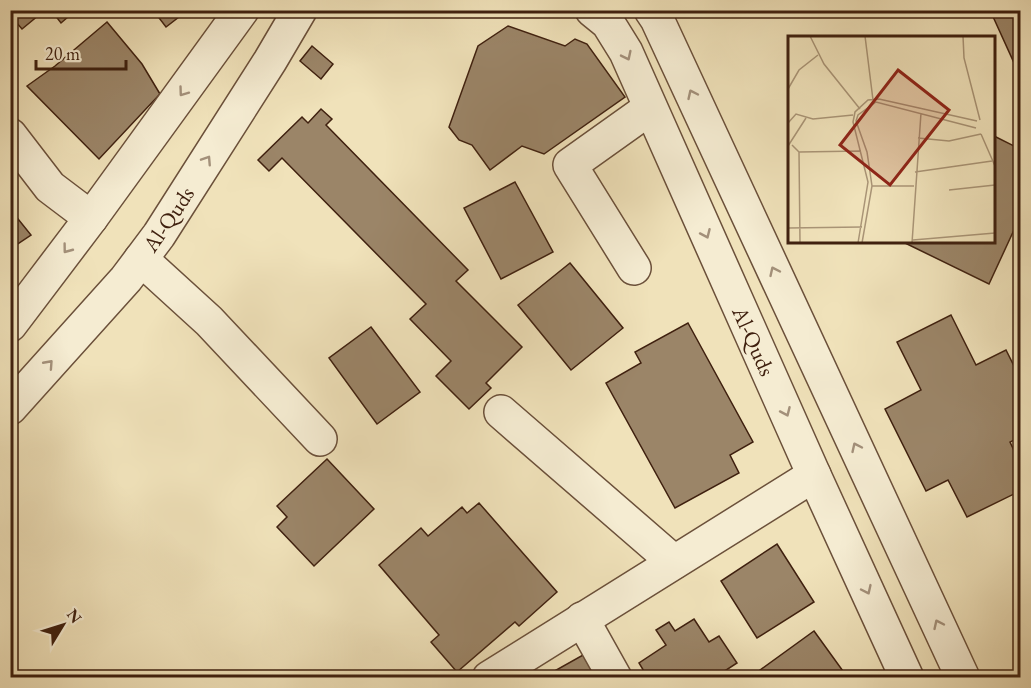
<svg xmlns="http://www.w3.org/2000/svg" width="1031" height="688" font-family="'EB Garamond',serif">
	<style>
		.building { fill: #9b8568; stroke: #3f200f; stroke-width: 1.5 }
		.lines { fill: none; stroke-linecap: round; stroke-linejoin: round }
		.minor-casing { stroke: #6b503a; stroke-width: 36 }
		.minor { stroke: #f5ecd2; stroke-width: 33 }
		.oneway { stroke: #a3907a }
		.labels { text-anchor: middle; stroke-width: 4.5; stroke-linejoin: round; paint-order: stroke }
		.street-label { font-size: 22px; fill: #3f200f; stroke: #f5ecd2 }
		.inset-road { fill: none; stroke: #a99476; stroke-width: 1.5 }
		.view { fill: #8f2418; fill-opacity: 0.15; stroke: #8f2418; stroke-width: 3 }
		.inset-edge { fill: none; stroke: #3f200f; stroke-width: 3 }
	</style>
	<rect width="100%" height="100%" fill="#f0e2ba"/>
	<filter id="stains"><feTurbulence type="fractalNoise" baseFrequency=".00333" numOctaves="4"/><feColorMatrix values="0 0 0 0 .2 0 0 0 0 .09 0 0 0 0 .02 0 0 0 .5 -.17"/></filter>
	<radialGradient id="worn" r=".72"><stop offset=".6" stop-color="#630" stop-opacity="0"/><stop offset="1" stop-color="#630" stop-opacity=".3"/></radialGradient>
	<g class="building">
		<path d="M10 10H45L22 29 10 15Z"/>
		<path d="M51 10H76L61 23Z"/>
		<path d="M153 10H188L166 27Z"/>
		<path d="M990 10H1020V76Z"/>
		<path d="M107 22 142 64 160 94 99 159 27 86 55 66Z"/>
		<path d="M508 26 565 46 575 39 587 44 625 97 544 154 522 146 490 170 472 145 459 140 449 127 478 46Z"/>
		<path d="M312 46 333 64 321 79 300 61Z"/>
		<path d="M321 109 332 119 326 125 468 270 456 281 522 347 486 383 491 388 469 409 436 376 451 361 410 319 426 304 282 158 269 171 258 160 302 117 308 123Z"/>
		<path d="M994 136 1020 149V217L989 284 903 242H994Z"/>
		<path d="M515 182 553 252 501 279 464 208Z"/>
		<path d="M10 209 31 235 10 249Z"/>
		<path d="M570 263 623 328 571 370 518 305Z"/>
		<path d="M951 315 976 365 1006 350 1020 378V437L1010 442 1020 463V491L967 517 948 480 926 491 885 409 921 390 897 342Z"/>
		<path d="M688 323 753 442 730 455 739 473 675 508 606 383 641 363 635 352Z"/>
		<path d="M371 327 420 392 377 424 329 358Z"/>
		<path d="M327 459 374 509 314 566 277 527 287 517 277 506Z"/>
		<path d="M479 503 557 592 519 626 515 622 457 672 431 642 439 635 379 565 421 528 428 536 462 507 467 513Z"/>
		<path d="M777 544 814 602 757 638 721 581Z"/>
		<path d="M694 619 709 642 719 636 737 663 714 678H648L639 663 666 645 656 630 669 622 675 631Z"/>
		<path d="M814 631 848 678H749Z"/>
		<path d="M583 655 596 678H542Z"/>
	</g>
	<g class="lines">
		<defs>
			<g id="minor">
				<path d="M592 10 608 23 626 52 814 475 907 678"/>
				<path d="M651 10 657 19 963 678"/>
				<path d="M10 135 50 187 91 218"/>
				<path d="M141 259 209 321 320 439"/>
				<path d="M634 268 570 165 650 108"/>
				<path d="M10 325 91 218 242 10"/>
				<path d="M10 408 126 279 159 235 270 61 300 10"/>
				<path d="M501 412 674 562"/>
				<path d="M582 619 615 678"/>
				<path d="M489 678 814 475"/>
			</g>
		</defs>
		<use href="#minor" class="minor-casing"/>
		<use href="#minor" class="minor"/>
	</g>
	<defs><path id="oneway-chevron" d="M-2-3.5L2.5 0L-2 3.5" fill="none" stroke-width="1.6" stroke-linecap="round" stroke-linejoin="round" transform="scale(1.5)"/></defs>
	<g class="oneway">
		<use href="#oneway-chevron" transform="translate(627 56) rotate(64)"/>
		<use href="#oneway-chevron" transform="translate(183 92) rotate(126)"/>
		<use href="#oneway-chevron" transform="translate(692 94) rotate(-115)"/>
		<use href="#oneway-chevron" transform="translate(207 160) rotate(-57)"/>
		<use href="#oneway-chevron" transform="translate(706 234) rotate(66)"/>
		<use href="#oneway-chevron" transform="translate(67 249) rotate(127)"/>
		<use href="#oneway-chevron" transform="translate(774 271) rotate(-115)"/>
		<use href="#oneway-chevron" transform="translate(49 364) rotate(-48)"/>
		<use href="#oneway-chevron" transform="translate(786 412) rotate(66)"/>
		<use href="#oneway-chevron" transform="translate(856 447) rotate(-115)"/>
		<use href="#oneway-chevron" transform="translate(867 590) rotate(65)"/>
		<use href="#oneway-chevron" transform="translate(938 624) rotate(-115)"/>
	</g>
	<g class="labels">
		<g class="street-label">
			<text transform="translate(168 219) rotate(-56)" y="8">Al-Quds</text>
			<text transform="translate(754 341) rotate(66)" y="8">Al-Quds</text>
		</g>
	</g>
	<g transform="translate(788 36)">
		<rect width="207" height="207" fill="#f0e2ba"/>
		<path class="inset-road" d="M22 0 36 28 72 73M77 0 85 64M175 0 176 22 192 84M0 53 11 34 30 19M0 87 8 78 25 83 65 79M193 98 207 130M130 102 161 105 193 98M4 109 11 116 12 207M0 110 18 82M11 116 73 115M127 136 204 125M84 150H126M161 154 207 149M0 192 74 191M125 204 207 197M70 207 80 146 65 86 67 76 80 64 91 63 189 85M74 207 84 150 79 116 68 85 70 79 88 66 188 92M124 207 133 77"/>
		<path class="view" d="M110 34 161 74 102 149 52 109Z"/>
		<rect width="207" height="207" class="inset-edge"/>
	</g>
	<rect width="1031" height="688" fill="none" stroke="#f0e2ba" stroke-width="36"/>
	<rect x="12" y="12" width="1007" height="664" fill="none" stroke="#3f200f" stroke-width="3"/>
	<rect x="18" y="18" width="995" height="652" fill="none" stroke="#3f200f" stroke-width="1.5"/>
	<g transform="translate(63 625) rotate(52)" stroke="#f5ecd2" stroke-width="4.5" paint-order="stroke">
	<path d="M0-4.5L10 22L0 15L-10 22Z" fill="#3f200f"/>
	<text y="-9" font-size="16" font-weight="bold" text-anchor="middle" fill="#3f200f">N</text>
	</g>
	<path d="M36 60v9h90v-9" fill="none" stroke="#3f200f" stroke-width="3"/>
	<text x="45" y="60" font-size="18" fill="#3f200f" stroke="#f5ecd2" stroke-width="4.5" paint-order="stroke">20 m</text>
	<rect width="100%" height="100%" filter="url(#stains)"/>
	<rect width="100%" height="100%" fill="url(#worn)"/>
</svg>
